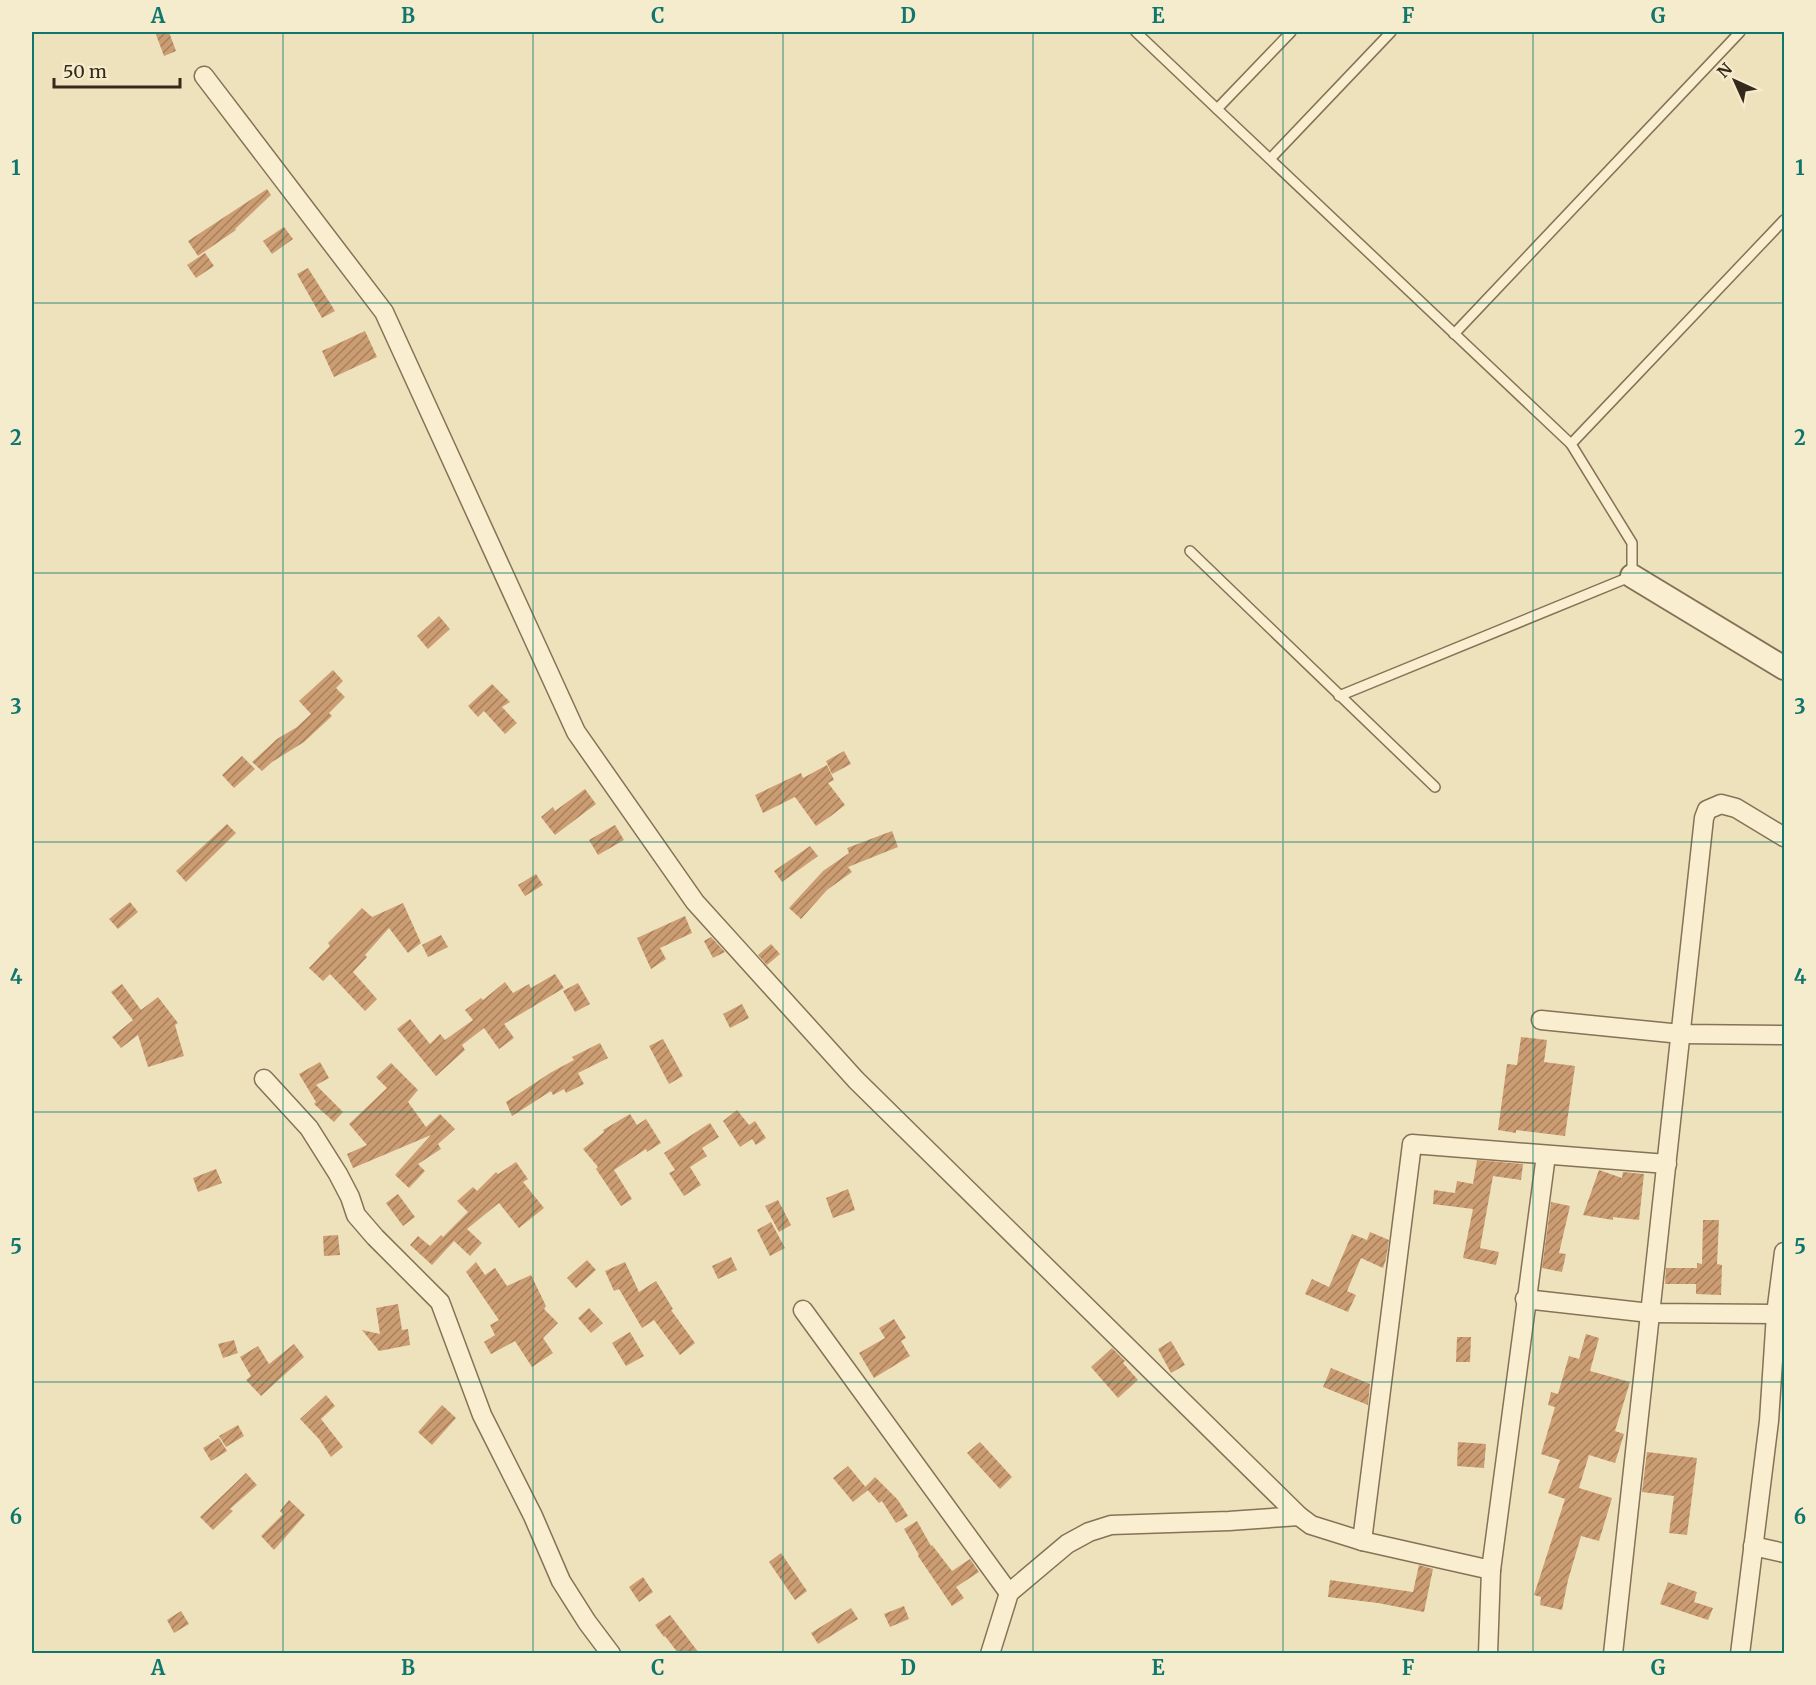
<svg xmlns="http://www.w3.org/2000/svg" width="1816" height="1685" font-family="Merriweather,serif">
	<style>
		.building { fill: url(#building-hatch) }
		.lines { fill: none; stroke-linecap: round; stroke-linejoin: round }
		.service-casing { stroke: #867256; stroke-width: 12 }
		.minor-casing { stroke: #867256; stroke-width: 21 }
		.tertiary-casing { stroke: #867256; stroke-width: 26 }
		.service { stroke: #f9efd0; stroke-width: 9 }
		.minor { stroke: #f9efd0; stroke-width: 18 }
		.tertiary { stroke: #f9efd0; stroke-width: 22 }
		.grid { fill: none; stroke: #0f766e; stroke-width: 1.5; stroke-opacity: 0.55 }
		.neatline { fill: none; stroke: #0f766e; stroke-width: 2 }
		.grid-label { font-size: 20px; text-anchor: middle; font-weight: bold; fill: #0f766e }
	</style>
	<defs>
		<pattern id="building-hatch" width="6" height="6" patternUnits="userSpaceOnUse" patternTransform="scale(1.5)"><rect width="6" height="6" fill="#cc9d72"/><path d="M-1 1l2-2M0 6l6-6M5 7l2-2" fill="none" stroke="#a6805d"/></pattern>
	</defs>
	<rect width="100%" height="100%" fill="#eee2bd"/>
	<g class="building">
		<path d="M155 32H169L176 51 164 56Z"/>
		<path d="M267 189 271 195 235 229 236 230 198 256 188 241Z"/>
		<path d="M284 227 293 239 272 254 263 241Z"/>
		<path d="M205 253 214 266 196 278 187 265Z"/>
		<path d="M308 268 335 311 322 318 297 274Z"/>
		<path d="M365 331 377 357 334 377 322 351Z"/>
		<path d="M439 616 450 629 428 649 417 636Z"/>
		<path d="M333 670 343 681 336 688 345 697 329 713 332 716 304 742 272 762 262 771 252 762 277 739 297 727 311 714 299 701Z"/>
		<path d="M492 684 510 702 502 707 517 723 505 734 484 711 478 717 468 706Z"/>
		<path d="M844 751 851 764 832 774 826 761Z"/>
		<path d="M242 756 255 769 234 788 222 775Z"/>
		<path d="M827 765 834 780 828 783 845 805 831 816 816 826 795 797 763 813 755 795 801 773 803 778Z"/>
		<path d="M585 789 596 804 555 835 541 817 553 807 555 811Z"/>
		<path d="M227 824 236 833 186 882 176 871Z"/>
		<path d="M615 825 624 840 598 855 589 840Z"/>
		<path d="M892 831 898 847 848 867 852 872 827 890 801 919 789 908 823 871 849 853 847 848Z"/>
		<path d="M810 846 818 856 782 882 774 871Z"/>
		<path d="M536 874 543 885 525 896 518 885Z"/>
		<path d="M130 902 138 912 118 929 109 919Z"/>
		<path d="M403 903 421 943 408 953 389 928 365 955 367 957 353 972 377 999 365 1011 330 974 323 981 309 968 330 946 328 943 362 908 372 917Z"/>
		<path d="M685 916 692 933 660 948 666 959 651 969 637 938Z"/>
		<path d="M441 935 448 947 428 957 422 945Z"/>
		<path d="M711 937 725 952 713 958 704 941Z"/>
		<path d="M771 944 780 954 767 965 758 955Z"/>
		<path d="M555 974 564 988 504 1024 514 1038 499 1049 484 1028 462 1045 465 1050 436 1076 397 1029 410 1019 430 1044 440 1034 445 1040 473 1020 465 1010 481 998 483 1000 505 982 513 993 529 984 531 988Z"/>
		<path d="M578 983 590 1004 575 1012 563 991Z"/>
		<path d="M122 984 141 1010 158 997 178 1023 175 1025 184 1056 148 1067 138 1035 121 1048 112 1037 133 1020 111 992Z"/>
		<path d="M742 1004 749 1018 730 1028 723 1014Z"/>
		<path d="M1521 1037 1547 1040 1544 1062 1575 1066 1565 1136 1516 1130V1133L1498 1130 1507 1064 1517 1065Z"/>
		<path d="M663 1039 683 1076 669 1084 649 1046Z"/>
		<path d="M600 1043 608 1058 578 1073 584 1084 566 1093 564 1089 553 1095 551 1091 512 1116 506 1102 550 1073 574 1060 572 1057Z"/>
		<path d="M320 1062 329 1078 316 1085 343 1112 334 1122 314 1104 316 1102 299 1074Z"/>
		<path d="M391 1063 418 1090 408 1102 426 1127 440 1114 455 1129 438 1144 441 1149 418 1164 425 1171 409 1188 395 1175 431 1135 353 1168 347 1154 367 1145 349 1124 387 1088 376 1077Z"/>
		<path d="M737 1110 749 1125 755 1121 766 1138 756 1145 752 1139 740 1147 723 1121Z"/>
		<path d="M630 1114 637 1125 646 1119 661 1143 647 1152 646 1149 614 1170 632 1199 621 1206 596 1169 598 1167 583 1149 604 1132 603 1130Z"/>
		<path d="M710 1123 719 1137 702 1148 707 1156 690 1167 701 1185 684 1196 669 1173 675 1170 664 1153Z"/>
		<path d="M1477 1160 1523 1164 1521 1180 1493 1176 1480 1248 1499 1252 1496 1265 1463 1258 1473 1209 1433 1204 1434 1190 1455 1193 1457 1181 1473 1184Z"/>
		<path d="M516 1162 528 1179 523 1182 544 1208 519 1228 499 1203 467 1229 482 1243 470 1256 454 1241 432 1265 410 1245 418 1236 430 1246 441 1235 443 1237 468 1212 457 1201 473 1187 477 1191 496 1172 498 1174Z"/>
		<path d="M216 1169 222 1183 198 1192 193 1178Z"/>
		<path d="M1599 1170 1622 1178 1623 1172 1644 1174 1639 1220 1613 1217V1220L1583 1215Z"/>
		<path d="M848 1189 855 1210 833 1218 826 1198Z"/>
		<path d="M398 1194 415 1217 403 1226 386 1203Z"/>
		<path d="M778 1200 791 1225 779 1232 765 1206Z"/>
		<path d="M1551 1202 1570 1206 1559 1253 1566 1254 1562 1272 1542 1268Z"/>
		<path d="M1703 1220H1719L1717 1264 1722 1265 1721 1295 1696 1294V1284H1665L1666 1268H1697V1263L1702 1264Z"/>
		<path d="M771 1222 785 1248 770 1256 757 1230Z"/>
		<path d="M1370 1232 1389 1240 1386 1259 1383 1268 1361 1258 1347 1291 1356 1295 1348 1312 1305 1294 1312 1279 1329 1287 1352 1234 1367 1240Z"/>
		<path d="M338 1235 340 1255 324 1256 323 1236Z"/>
		<path d="M731 1257 737 1270 718 1279 712 1266Z"/>
		<path d="M587 1260 596 1270 576 1288 567 1278Z"/>
		<path d="M476 1262 485 1275 495 1268 507 1286 531 1275 546 1306 544 1309 558 1323 543 1338 553 1353 532 1367 515 1341 491 1354 484 1342 495 1335 490 1325 499 1320 466 1272Z"/>
		<path d="M625 1262 639 1292 656 1281 673 1309 671 1310 695 1343 680 1355 654 1320 642 1328 619 1289 614 1291 605 1271Z"/>
		<path d="M398 1304 402 1330 408 1329 410 1345 379 1351 362 1330 380 1334 376 1308Z"/>
		<path d="M589 1308 603 1323 591 1333 578 1318Z"/>
		<path d="M894 1319 906 1338 901 1341 910 1356 874 1378 859 1353 885 1338 879 1328Z"/>
		<path d="M630 1332 644 1356 626 1366 612 1343Z"/>
		<path d="M1586 1334 1599 1338 1590 1371 1630 1382 1615 1431 1624 1434 1615 1463 1589 1455 1579 1488 1612 1498 1599 1541 1581 1536 1568 1580 1562 1610 1540 1605 1541 1597 1534 1595 1565 1499 1548 1493 1560 1460 1541 1454 1555 1407 1548 1405 1551 1392 1558 1394 1569 1356 1579 1359Z"/>
		<path d="M1457 1337H1471L1470 1362H1456Z"/>
		<path d="M234 1340 238 1353 223 1358 218 1344Z"/>
		<path d="M1171 1341 1185 1365 1171 1373 1158 1349Z"/>
		<path d="M294 1344 304 1357 261 1396 246 1380 251 1376 240 1357 258 1346 269 1364Z"/>
		<path d="M1112 1348 1125 1361 1123 1363 1138 1380 1118 1398 1091 1367Z"/>
		<path d="M1331 1368 1370 1384 1368 1405 1323 1387Z"/>
		<path d="M326 1395 335 1406 321 1419 343 1447 331 1457 319 1439 300 1419Z"/>
		<path d="M442 1405 456 1418 432 1445 418 1432Z"/>
		<path d="M238 1425 244 1436 226 1447 219 1436Z"/>
		<path d="M219 1438 227 1451 211 1461 203 1448Z"/>
		<path d="M980 1442 1012 1477 1000 1489 967 1453Z"/>
		<path d="M1458 1442 1486 1444 1484 1468 1457 1466Z"/>
		<path d="M1647 1452 1697 1458 1687 1535 1669 1533 1674 1496 1642 1492Z"/>
		<path d="M848 1466 868 1490 853 1502 833 1478Z"/>
		<path d="M246 1473 257 1485 230 1509 233 1511 213 1530 200 1517Z"/>
		<path d="M875 1477 898 1500 908 1516 896 1523 882 1501 879 1503 865 1487Z"/>
		<path d="M289 1500 305 1515 274 1550 261 1536 283 1514 280 1511Z"/>
		<path d="M917 1521 931 1546 932 1545 952 1571 970 1559 979 1572 956 1587 964 1598 952 1606 918 1556 919 1555 904 1529Z"/>
		<path d="M781 1553 807 1591 795 1600 769 1562Z"/>
		<path d="M1419 1565 1433 1569 1424 1612 1378 1603 1328 1597 1330 1580 1413 1592Z"/>
		<path d="M643 1577 653 1592 639 1602 629 1587Z"/>
		<path d="M1668 1582 1697 1592 1694 1602 1713 1608 1708 1620 1660 1604Z"/>
		<path d="M904 1606 909 1619 890 1627 884 1614Z"/>
		<path d="M851 1608 858 1619 818 1644 811 1633Z"/>
		<path d="M181 1611 189 1624 174 1633 167 1620Z"/>
		<path d="M670 1615 699 1653H678L665 1636 664 1637 655 1625Z"/>
	</g>
	<g class="lines">
		<defs>
			<g id="service">
				<path d="M1136 32 1217 109"/>
				<path d="M1291 32 1217 109 1571 444"/>
				<path d="M1271 158 1391 32"/>
				<path d="M1454 334 1740 32"/>
				<path d="M1190 551 1435 787"/>
				<path d="M1339 696 1632 576V543L1571 444 1784 220"/>
			</g>
			<g id="minor">
				<path d="M204 76 384 312 576 732 695 902 856 1080 1299 1516 1311 1525 1362 1541 1491 1570"/>
				<path d="M1541 1020 1681 1034 1784 1035"/>
				<path d="M264 1079 309 1128 338 1174 350 1197 356 1215 375 1237 440 1302 482 1415 533 1516 561 1581 587 1622 611 1654"/>
				<path d="M1525 1299 1650 1313 1776 1314"/>
				<path d="M803 1310 1009 1593"/>
				<path d="M1362 1541 1412 1144 1667 1164"/>
				<path d="M1753 1546 1784 1553"/>
				<path d="M990 1654 1009 1593 1067 1544 1089 1532 1111 1525 1229 1521 1299 1516"/>
				<path d="M1488 1654 1491 1570 1546 1155"/>
				<path d="M1613 1654 1704 818 1707 810 1721 804 1736 808 1784 837"/>
				<path d="M1740 1654 1769 1421 1776 1314 1784 1252"/>
			</g>
			<path id="tertiary" d="M1632 576 1784 668"/>
		</defs>
		<use href="#service" class="service-casing"/>
		<use href="#minor" class="minor-casing"/>
		<use href="#tertiary" class="tertiary-casing"/>
		<use href="#service" class="service"/>
		<use href="#minor" class="minor"/>
		<use href="#tertiary" class="tertiary"/>
	</g>
	<path class="grid" d="M283 32V1654M533 32V1654M783 32V1654M1033 32V1654M1283 32V1654M1533 32V1654M32 303H1784M32 573H1784M32 842H1784M32 1112H1784M32 1382H1784"/>
	<rect width="1816" height="1685" fill="none" stroke="#f5eccd" stroke-width="66"/>
	<g transform="translate(1735 81) rotate(315)" stroke="#f5eccd" stroke-width="4.5" paint-order="stroke">
	<path d="M0-4.5L10 22L0 15L-10 22Z" fill="#35291b"/>
	<text y="-9" font-size="16" font-weight="bold" text-anchor="middle" fill="#35291b">N</text>
	</g>
	<path d="M54 78v9h126v-9" fill="none" stroke="#35291b" stroke-width="3"/>
	<text x="63" y="78" font-size="18" fill="#35291b" stroke="#f5eccd" stroke-width="4.5" paint-order="stroke">50 m</text>
	<rect x="33" y="33" width="1750" height="1619" class="neatline"/>
	<g class="grid-label">
		<text x="158" y="23">A</text>
		<text x="408" y="23">B</text>
		<text x="658" y="23">C</text>
		<text x="908" y="23">D</text>
		<text x="1158" y="23">E</text>
		<text x="1408" y="23">F</text>
		<text x="1658" y="23">G</text>
		<text x="16" y="175">1</text>
		<text x="1800" y="175">1</text>
		<text x="16" y="445">2</text>
		<text x="1800" y="445">2</text>
		<text x="16" y="714">3</text>
		<text x="1800" y="714">3</text>
		<text x="16" y="984">4</text>
		<text x="1800" y="984">4</text>
		<text x="16" y="1254">5</text>
		<text x="1800" y="1254">5</text>
		<text x="16" y="1524">6</text>
		<text x="1800" y="1524">6</text>
		<text x="158" y="1675">A</text>
		<text x="408" y="1675">B</text>
		<text x="658" y="1675">C</text>
		<text x="908" y="1675">D</text>
		<text x="1158" y="1675">E</text>
		<text x="1408" y="1675">F</text>
		<text x="1658" y="1675">G</text>
	</g>
</svg>
